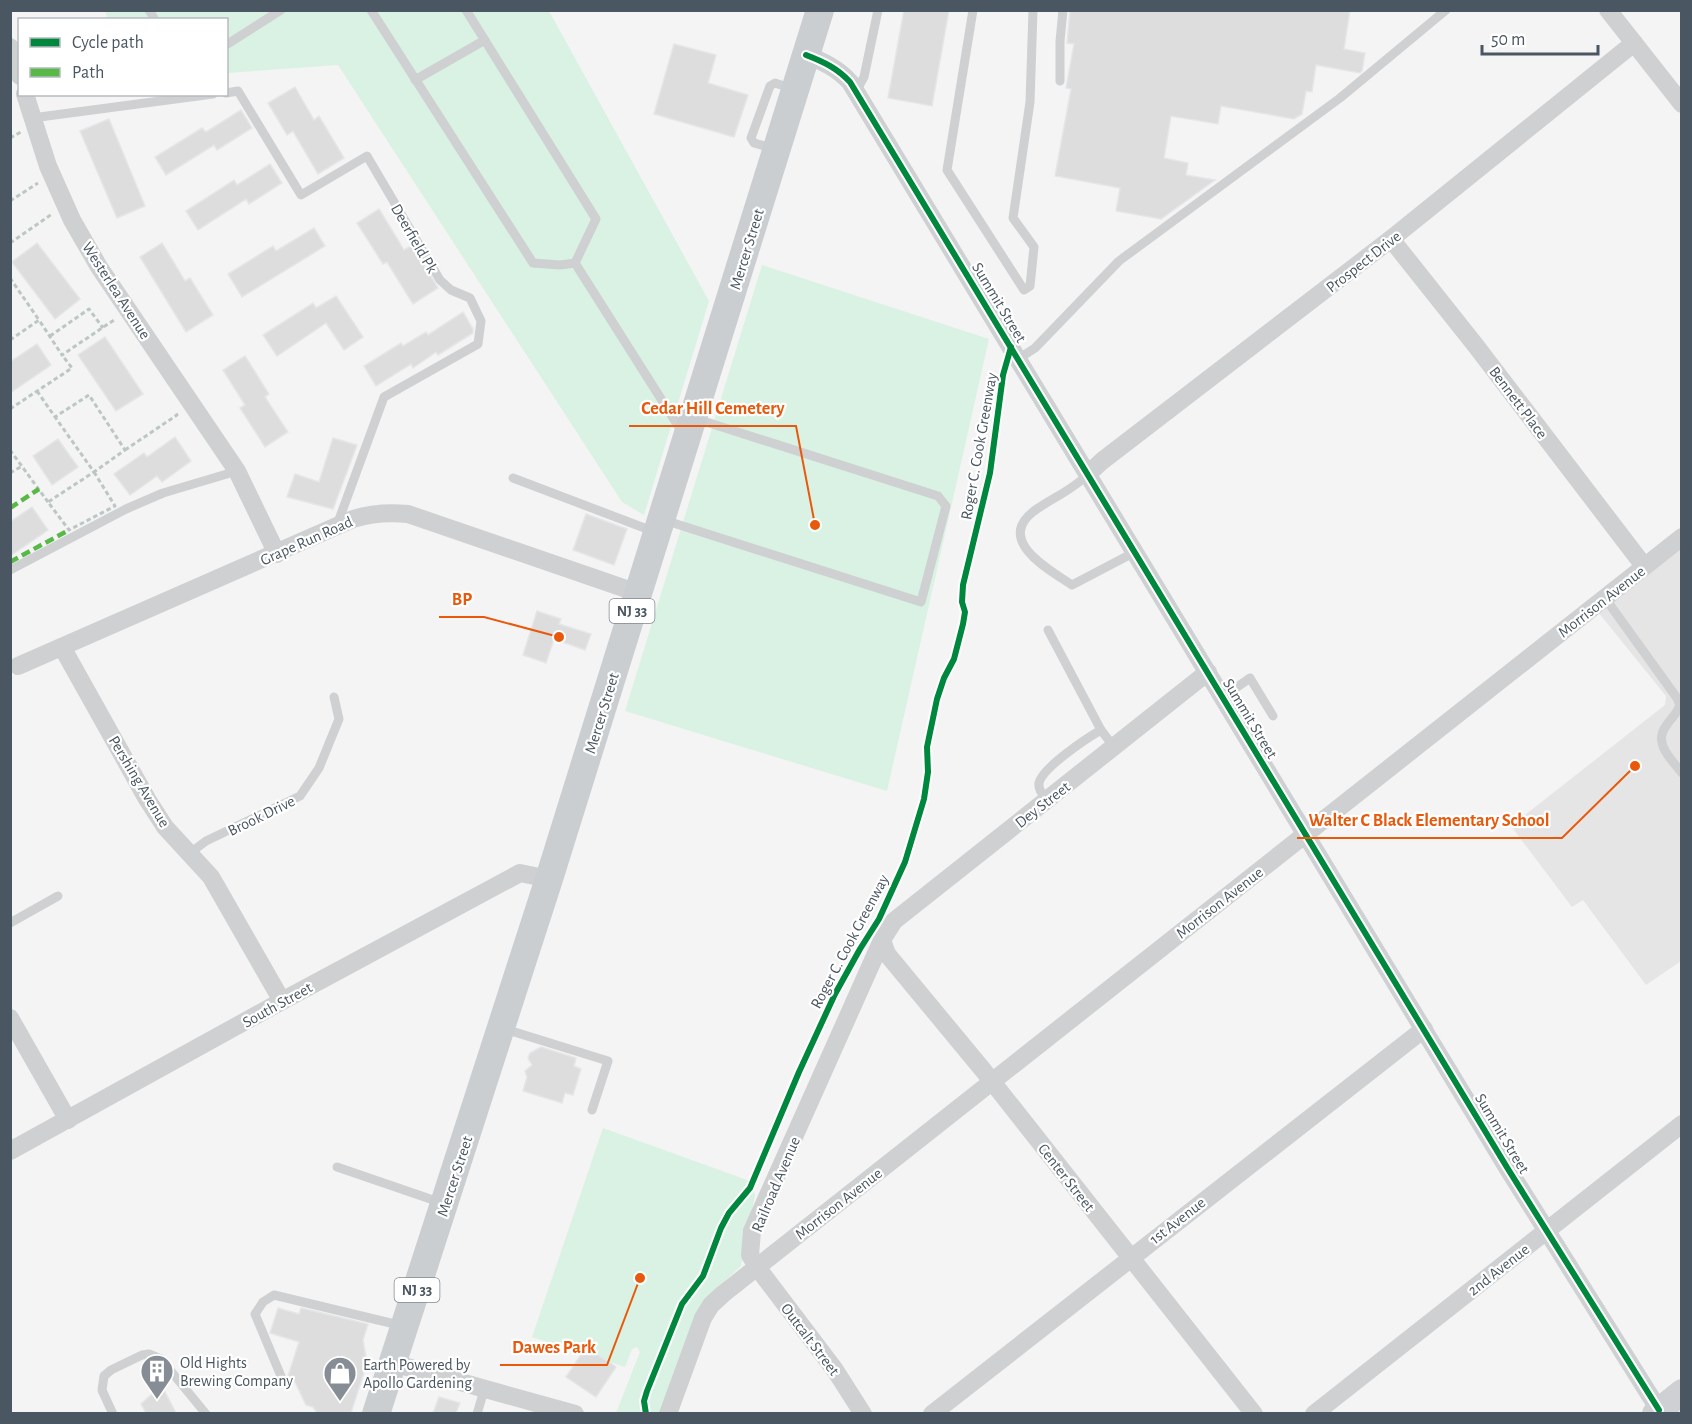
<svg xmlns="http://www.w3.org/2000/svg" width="1692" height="1424" font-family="'Alegreya Sans',sans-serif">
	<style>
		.education { fill: #e6e5e6 }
		.green { fill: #d9f2e3 }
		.building { fill: #ddddde; stroke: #e5e6e7; stroke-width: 1.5 }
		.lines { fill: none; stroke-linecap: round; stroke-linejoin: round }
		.path { stroke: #bcc7c4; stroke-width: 3; stroke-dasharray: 4.5 3; stroke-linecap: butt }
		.service { stroke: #ced0d2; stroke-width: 9 }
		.minor { stroke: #ced0d2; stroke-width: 18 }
		.secondary { stroke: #ced0d4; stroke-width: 26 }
		.primary { stroke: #caced1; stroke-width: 28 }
		.quiet { stroke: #58b947; stroke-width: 4.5; stroke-dasharray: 9 4.5; stroke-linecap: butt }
		.cycleway-casing { stroke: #fff; stroke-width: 10 }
		.cycleway { stroke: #00873e; stroke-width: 6 }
		.labels { text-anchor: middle; stroke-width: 4.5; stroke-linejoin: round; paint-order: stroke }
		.shield { fill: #fff; stroke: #808990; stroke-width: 1.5 }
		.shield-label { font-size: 15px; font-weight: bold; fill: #4a5661 }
		.street-label { font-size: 16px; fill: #4a5661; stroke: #fff }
		.poi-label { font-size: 16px; fill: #4a5661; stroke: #fff; text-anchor: start }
		.leader { fill: none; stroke: #e8590c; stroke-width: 2 }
		.callout-dot { fill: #e8590c; stroke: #fff; stroke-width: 2 }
		.callout-label { font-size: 18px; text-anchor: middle; font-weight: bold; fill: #e8590c; stroke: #fff; stroke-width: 4.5; stroke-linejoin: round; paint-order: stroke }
	</style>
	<rect width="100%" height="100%" fill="#f4f4f4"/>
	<path class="education" d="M1681 547V961L1646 985 1583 900 1572 907 1511 826 1665 705 1666 696 1598 612Z"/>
	<g class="green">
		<path d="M105 11H549L709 301 644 515 622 502 338 65 227 73 226 20 108 19Z"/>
		<path d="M762 265 989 339 887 791 625 711Z"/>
		<path d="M603 1128 750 1181 755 1195 741 1266 704 1300 660 1413H616L640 1352 637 1347 632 1349 625 1367 532 1337Z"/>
	</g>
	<g class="building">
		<path d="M904 10H949L932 106 888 98Z"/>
		<path d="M1070 10H1350L1344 49 1365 53 1362 71 1360 73 1316 65 1312 92 1306 91 1302 114 1294 119 1221 106 1218 124 1171 116 1164 158 1188 163 1186 175 1215 180 1161 219 1116 211 1120 188 1055 176 1071 89 1066 88 1074 44 1067 43Z"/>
		<path d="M674 44 716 55 708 83 748 95 734 137 654 114Z"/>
		<path d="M295 87 314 120 319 116 344 158 318 174 293 131 287 135 268 103Z"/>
		<path d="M241 110 252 128 217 150 214 145 166 175 155 157 202 128 206 132Z"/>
		<path d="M109 119 145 206 117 218 80 131Z"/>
		<path d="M270 164 282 183 249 204 246 199 198 230 186 211 234 180 237 185Z"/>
		<path d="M379 209 404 250 412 245 438 288 413 304 387 262 383 264 357 223Z"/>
		<path d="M314 228 325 246 242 297 228 274 273 246 276 251Z"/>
		<path d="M37 243 80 299 55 319 12 262Z"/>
		<path d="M162 243 185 281 190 278 213 315 186 332 140 257Z"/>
		<path d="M336 296 363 337 344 350 326 323 277 356 263 335 313 303 316 308Z"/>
		<path d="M463 312 473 329V333L438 355 436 352 413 368 411 364 376 386 364 366 401 343 403 346 426 332 428 335Z"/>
		<path d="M105 337 143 394 116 411 78 355Z"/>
		<path d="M37 344 51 365 10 393V362Z"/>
		<path d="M245 356 269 394 265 397 288 432 265 447 240 408 245 405 223 370Z"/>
		<path d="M175 437 191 461 162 482 157 476 130 495 114 474 144 453 147 457Z"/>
		<path d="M333 438 357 445 333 509 287 497 295 474 319 482Z"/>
		<path d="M58 439 78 467 52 485 33 456Z"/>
		<path d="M32 507 48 530 10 556V522Z"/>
		<path d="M586 514 627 529 614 565 573 550Z"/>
		<path d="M537 611 561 619 559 624 591 634 585 650 554 639 546 663 523 655Z"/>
		<path d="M541 1047 576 1058 574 1066 581 1069 573 1095 565 1093 562 1103 523 1091 527 1077 525 1071 532 1065 528 1058 530 1053Z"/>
		<path d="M278 1308 299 1314 301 1308 368 1324 363 1340 367 1363 351 1413H317L313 1407 306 1405 295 1382 290 1380 288 1376 299 1342 270 1333Z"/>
		<path d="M586 1347 616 1367 596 1397 566 1377Z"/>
		<path d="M164 1390 176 1413H146L141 1404 151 1395Z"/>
		<path d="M439 1397 460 1403 456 1413H433Z"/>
	</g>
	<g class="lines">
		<g class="path">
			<path d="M10 138 21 132"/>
			<path d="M10 201 38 183"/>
			<path d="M10 243 52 214"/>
			<path d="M10 278 39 320"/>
			<path d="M50 336 89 309 103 328"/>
			<path d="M10 340 39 320 62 355 114 320"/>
			<path d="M37 391 55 417 89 395 125 450 94 472 55 417"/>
			<path d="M10 409 72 368 62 355"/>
			<path d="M10 450 48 502"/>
			<path d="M125 450 177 415 175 412"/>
			<path d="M94 472 115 506 69 530 48 502Z"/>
			<path d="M10 473 22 466"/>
		</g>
		<g class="service">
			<path d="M149 10 155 20"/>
			<path d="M371 10 533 263 560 265 575 263"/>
			<path d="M466 10 596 219 575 263"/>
			<path d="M973 10 947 170 1024 290 1030 286 1034 247 1013 218 1030 102 1033 10"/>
			<path d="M226 45 281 10"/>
			<path d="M415 80 485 40"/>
			<path d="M1060 81V41L1063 10"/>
			<path d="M856 91 864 77 878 10"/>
			<path d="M226 93 238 91 301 195 367 156 440 280 451 290 470 298 481 321 478 344 384 397 337 525"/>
			<path d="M32 118 213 94"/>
			<path d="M772 148 754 143 751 138 770 86 775 83 793 89"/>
			<path d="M575 263 682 432"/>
			<path d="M1018 359 1035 348 1119 261 1340 98 1446 10"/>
			<path d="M1088 474C1073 490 1052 498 1034 511 995 541 1050 570 1072 585L1135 552"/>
			<path d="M513 478 655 532"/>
			<path d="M664 520 921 602 946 506 938 496 697 419"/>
			<path d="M10 570 126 509 163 493 237 471"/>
			<path d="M1605 598 1677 698 1680 705C1677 714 1671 718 1666 726 1653 743 1671 759 1682 773"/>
			<path d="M1048 630 1101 730"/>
			<path d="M1223 697 1250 678 1273 716"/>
			<path d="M1047 800C1043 795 1038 790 1039 783 1042 768 1087 738 1101 730L1114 747"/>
			<path d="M190 853 206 841 300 796 319 768 339 719 334 697"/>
			<path d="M10 923 58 896"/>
			<path d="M505 1029 608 1061 592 1110"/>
			<path d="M337 1167 442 1203"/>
			<path d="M283 1381 255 1314 263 1302 274 1295 403 1326"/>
			<path d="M113 1414 102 1390 104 1376 111 1370 142 1355 149 1354 161 1359 206 1414"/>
			<path d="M477 1414 485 1387"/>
		</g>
		<g class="minor">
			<path d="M1608 10 1682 104"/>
			<path d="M10 47 20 76"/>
			<path d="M806 55C824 62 837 68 850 82L1508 1169 1659 1410"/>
			<path d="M25 94 48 166 72 220 99 267 237 471 277 554"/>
			<path d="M1391 239 1476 346 1644 566"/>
			<path d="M1088 474 1102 461 1391 239 1634 43"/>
			<path d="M62 647 147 799 165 827 211 877 282 1001"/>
			<path d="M18 666 353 519C372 513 388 512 408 514L638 593"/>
			<path d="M882 940 887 954 983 1070 1254 1414"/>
			<path d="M10 1018 68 1120"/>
			<path d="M10 1151 282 1001 520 873 549 879"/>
			<path d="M393 1363 575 1414"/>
			<path d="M668 1414 703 1318 711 1305 723 1294 1682 537"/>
			<path d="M863 1414 835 1370 757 1267 750 1255 752 1231 882 940 894 921 1208 672"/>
			<path d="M932 1414 1424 1029"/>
			<path d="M1314 1414 1682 1124"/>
		</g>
		<path class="secondary" d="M1655 1414 1682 1392"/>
		<path class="primary" d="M376 1414 549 879 820 10"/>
		<g class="quiet">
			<path d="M10 508 39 489"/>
			<path d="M10 562 69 530"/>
		</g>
		<defs>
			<g id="cycleway">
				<path d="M806 55C824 62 837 68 850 82L1508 1169 1659 1410"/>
				<path d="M646 1414 644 1401 647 1391 682 1304 703 1276 721 1228 729 1213 750 1188 799 1072 835 994 860 949 879 919 905 862 924 799 928 772 927 747 937 699 944 678 954 659 963 624 965 612 962 602 963 585 990 473 1003 375 1011 347"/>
			</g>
		</defs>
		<use href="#cycleway" class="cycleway-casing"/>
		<use href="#cycleway" class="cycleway"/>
	</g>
	<defs>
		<symbol id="building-pin" viewBox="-11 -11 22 30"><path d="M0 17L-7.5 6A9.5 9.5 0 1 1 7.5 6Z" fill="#868d94" stroke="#fff"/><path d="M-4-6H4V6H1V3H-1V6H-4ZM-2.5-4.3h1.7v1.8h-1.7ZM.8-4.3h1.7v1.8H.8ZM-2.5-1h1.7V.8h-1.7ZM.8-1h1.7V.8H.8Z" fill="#fff"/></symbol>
		<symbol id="shop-pin" viewBox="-11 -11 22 30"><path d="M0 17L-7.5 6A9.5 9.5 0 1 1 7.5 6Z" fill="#868d94" stroke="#fff"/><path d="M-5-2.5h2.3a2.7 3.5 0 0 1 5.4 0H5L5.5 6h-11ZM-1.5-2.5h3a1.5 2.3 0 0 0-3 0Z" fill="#fff"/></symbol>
	</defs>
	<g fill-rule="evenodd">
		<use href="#building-pin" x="138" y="1352" width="38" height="52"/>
		<use href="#shop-pin" x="321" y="1354" width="38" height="52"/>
	</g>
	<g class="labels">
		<g class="shield">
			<rect x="609.5" y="599" width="45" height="24" rx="4.5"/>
			<rect x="394.5" y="1278" width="45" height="24" rx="4.5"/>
		</g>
		<g class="shield-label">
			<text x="632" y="616">NJ 33</text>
			<text x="417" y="1295">NJ 33</text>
		</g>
		<g class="street-label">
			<text transform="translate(415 238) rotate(60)" y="6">Deerfield Pk</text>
			<text transform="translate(746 249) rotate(-73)" y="6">Mercer Street</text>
			<text transform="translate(1363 261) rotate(-38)" y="6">Prospect Drive</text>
			<text transform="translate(117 290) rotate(57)" y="6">Westerlea Avenue</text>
			<text transform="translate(1000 302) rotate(59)" y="6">Summit Street</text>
			<text transform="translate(1519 402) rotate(53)" y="6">Bennett Place</text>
			<text transform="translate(978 446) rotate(-80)" y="6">Roger C. Cook Greenway</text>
			<text transform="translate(306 540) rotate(-24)" y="6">Grape Run Road</text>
			<text transform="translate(1601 601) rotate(-38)" y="6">Morrison Avenue</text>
			<text transform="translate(601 713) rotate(-73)" y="6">Mercer Street</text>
			<text transform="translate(1251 718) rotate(59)" y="6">Summit Street</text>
			<text transform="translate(140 781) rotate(59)" y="6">Pershing Avenue</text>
			<text transform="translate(1042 804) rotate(-38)" y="6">Dey Street</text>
			<text transform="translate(261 815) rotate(-26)" y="6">Brook Drive</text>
			<text transform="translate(1219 902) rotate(-38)" y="6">Morrison Avenue</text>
			<text transform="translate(849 941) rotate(-62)" y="6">Roger C. Cook Greenway</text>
			<text transform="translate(277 1004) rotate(-29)" y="6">South Street</text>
			<text transform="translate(1503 1133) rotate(59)" y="6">Summit Street</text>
			<text transform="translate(454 1176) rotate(-72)" y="6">Mercer Street</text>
			<text transform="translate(1067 1177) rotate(52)" y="6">Center Street</text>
			<text transform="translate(775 1184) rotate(-67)" y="6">Railroad Avenue</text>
			<text transform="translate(838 1203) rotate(-38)" y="6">Morrison Avenue</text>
			<text transform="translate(1177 1220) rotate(-38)" y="6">1st Avenue</text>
			<text transform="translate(1498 1269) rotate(-38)" y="6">2nd Avenue</text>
			<text transform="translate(811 1339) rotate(53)" y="6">Outcalt Street</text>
		</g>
		<g class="poi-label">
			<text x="180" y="1368">Old Hights<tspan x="180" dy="18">Brewing Company</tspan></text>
			<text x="363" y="1370">Earth Powered by<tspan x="363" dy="18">Apollo Gardening</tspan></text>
		</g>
	</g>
	<path class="leader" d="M815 525L796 426H629M559 637L484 617H439M1635 766L1562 838H1297M640 1278L607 1365H500"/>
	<g class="callout-dot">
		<circle cx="815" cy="525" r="6"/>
		<circle cx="559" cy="637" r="6"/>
		<circle cx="1635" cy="766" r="6"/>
		<circle cx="640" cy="1278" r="6"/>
	</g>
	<g class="callout-label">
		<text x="713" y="414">Cedar Hill Cemetery</text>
		<text x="462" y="605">BP</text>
		<text x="1429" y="826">Walter C Black Elementary School</text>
		<text x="554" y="1353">Dawes Park</text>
	</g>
	<rect width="1692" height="1424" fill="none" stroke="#4a5661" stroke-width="24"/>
	<rect x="18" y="18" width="210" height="78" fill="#ffffff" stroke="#b7bbc0" stroke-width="1.5"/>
	<rect x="30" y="38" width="30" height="9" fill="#00873e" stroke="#b7bbc0" stroke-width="1.5"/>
	<text x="72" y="48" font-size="18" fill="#4a5661">Cycle path</text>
	<rect x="30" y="68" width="30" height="9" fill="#58b947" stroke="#b7bbc0" stroke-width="1.5"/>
	<text x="72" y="78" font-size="18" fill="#4a5661">Path</text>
	<path d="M1482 45v9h116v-9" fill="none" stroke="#4a5661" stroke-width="3"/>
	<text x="1491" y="45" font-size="18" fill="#4a5661" stroke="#ffffff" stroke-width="4.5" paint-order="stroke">50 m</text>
</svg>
